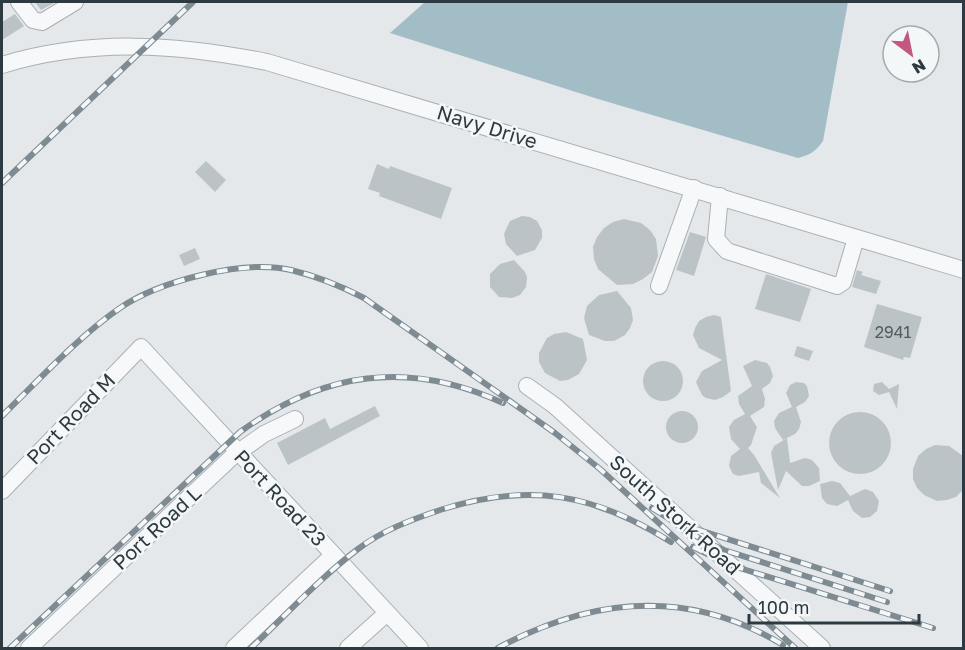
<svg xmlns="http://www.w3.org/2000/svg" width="965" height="650" font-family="'Golos Text',sans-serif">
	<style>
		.water { fill: #a3bdc6 }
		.building { fill: #bcc3c7 }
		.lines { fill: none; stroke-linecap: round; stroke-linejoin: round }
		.minor-casing { stroke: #a9b0b4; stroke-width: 18 }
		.minor { stroke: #f6f8f9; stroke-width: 16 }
		.rail-casing { stroke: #7f8b93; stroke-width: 6 }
		.rail { stroke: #f4f7f8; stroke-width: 4; stroke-dasharray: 11; stroke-linecap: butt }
		.labels { text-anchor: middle; stroke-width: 5; stroke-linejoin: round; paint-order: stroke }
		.number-label { font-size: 16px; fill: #515c62 }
		.street-label { font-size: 20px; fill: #2d3a41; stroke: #f4f7f8 }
	</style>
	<rect width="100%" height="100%" fill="#e4e8ea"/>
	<path class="water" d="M425 2H848L823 141C816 151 810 155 798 158L598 99 390 33Z"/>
	<g class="building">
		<path d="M35 2H56L41 10Z"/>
		<path d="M15 14 24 26 2 40V22Z"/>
		<path d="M206 161 226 180 215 192 195 172Z"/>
		<path d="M377 164 389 169 390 166 452 188 441 219 379 196 380 193 368 189Z"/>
		<path d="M522 216 530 217 537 221 542 230V238L535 250 517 256 506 244 504 234 510 221Z"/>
		<path d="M624 219 641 223 650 230 656 239 658 256 652 272 643 279 633 284 617 285 598 269 594 259 593 247 597 237 604 228 613 222Z"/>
		<path d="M690 232 706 237 694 276 676 270Z"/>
		<path d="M195 248 200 259 184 266 179 255Z"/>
		<path d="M514 260 525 272 527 277 526 287 520 295 512 298 499 297 490 287V274L500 264Z"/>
		<path d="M857 270 863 272 861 275 881 281 876 294 852 287Z"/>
		<path d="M766 274 811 289 800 322 755 309Z"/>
		<path d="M617 291 631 308 633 320 630 328 625 335 614 341H605L589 335 584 318 587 306 599 295Z"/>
		<path d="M877 304 922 317 910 358 904 357 903 360 864 347Z"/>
		<path d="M714 315 721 317 731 391 723 397 715 400 706 398 702 395 696 382 702 371 722 360 699 348 693 335 695 328 699 321 706 317Z"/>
		<path d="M566 332 583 339 587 360 579 374 568 380 560 381 545 373 539 362V353L547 338 554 334Z"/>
		<path d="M797 346 813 351 809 361 794 356Z"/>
		<path d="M755 360 767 363 770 367 773 376 770 383 762 389 765 399 764 407 750 416 757 427 751 445 748 448 754 455 780 498 761 483 759 472 739 476 733 474 729 466 731 456 740 449 731 439 729 427 734 420 745 414 739 404 738 396 752 386 743 366Z"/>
		<circle cx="663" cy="381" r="20"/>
		<path d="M796 382 804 383 807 386 809 396 805 402 796 407 801 422 799 429 795 434 783 440 775 428 774 421 779 413 792 407 786 393 790 385Z"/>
		<path d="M882 382 889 389 899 384 897 409 889 392 879 395 873 391 874 384Z"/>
		<path d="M375 406 380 416 288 465 277 443 325 418 330 429Z"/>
		<circle cx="682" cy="427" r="16"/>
		<circle cx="860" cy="443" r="31"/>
		<path d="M787 438 790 463 805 458 812 460 819 468 820 481 809 486H802L786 471 778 490 771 453 774 446Z"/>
		<path d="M935 445 949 446 963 456V490L956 497 947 500 937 501 924 495 917 488 913 479V469L918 456 926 449Z"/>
		<path d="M832 481 840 483 850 496 865 489 873 492 879 501 877 511 870 517 862 518 853 511 848 500 837 506 827 504 822 498 820 484Z"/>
	</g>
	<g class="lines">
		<defs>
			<g id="minor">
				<path d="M19 2 33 20 42 22 75 2"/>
				<path d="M2 65C91 38 177 44 267 62L964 270"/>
				<path d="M720 196 716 239 727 251 837 286 843 282 856 238"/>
				<path d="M659 286 694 188"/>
				<path d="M527 386 555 406 822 648"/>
				<path d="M2 491 141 347 420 648"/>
				<path d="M29 648 233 456 264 434 295 419"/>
				<path d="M234 648 333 555"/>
				<path d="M348 648 387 613"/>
			</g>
		</defs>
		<use href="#minor" class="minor-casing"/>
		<use href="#minor" class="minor"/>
		<defs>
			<g id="rail">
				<path d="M2 183 193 2"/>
				<path d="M2 416C38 381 79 336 120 308 159 281 244 259 291 270 316 276 341 286 364 298L555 433 600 469 795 648"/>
				<path d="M652 508 704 541 724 550 887 602"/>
				<path d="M696 529 890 591"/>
				<path d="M693 547 730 565 933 628"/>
				<path d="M10 648 240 432C323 372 408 359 503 403"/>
				<path d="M251 648C286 615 320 578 358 549 383 530 411 520 440 510 529 482 593 493 671 542"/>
				<path d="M498 648C592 597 689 588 783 645"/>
			</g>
		</defs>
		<use href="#rail" class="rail-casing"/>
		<use href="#rail" class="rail"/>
	</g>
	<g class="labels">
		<g class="number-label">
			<text x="893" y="338">2941</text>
		</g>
		<g class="street-label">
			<text transform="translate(487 127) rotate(17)" y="7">Navy Drive</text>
			<text transform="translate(71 419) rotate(-46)" y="7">Port Road M</text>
			<text transform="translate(280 498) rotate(47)" y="7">Port Road 23</text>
			<text transform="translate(675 515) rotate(42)" y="7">South Stork Road</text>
			<text transform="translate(157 528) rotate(-43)" y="7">Port Road L</text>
		</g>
	</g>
	<rect width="965" height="650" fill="none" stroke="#2d3a41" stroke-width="6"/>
	<g transform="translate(911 54) rotate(148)"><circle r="28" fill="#f4f7f8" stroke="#a4abaf" stroke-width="1.5"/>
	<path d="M0-4.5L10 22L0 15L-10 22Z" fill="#c25782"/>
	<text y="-9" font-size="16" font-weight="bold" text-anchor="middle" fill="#2d3a41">N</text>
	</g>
	<path d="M749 614v9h170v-9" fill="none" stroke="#2d3a41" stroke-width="3"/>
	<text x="758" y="614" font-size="18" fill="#2d3a41" stroke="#f4f7f8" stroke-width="4.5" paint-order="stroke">100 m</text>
</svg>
